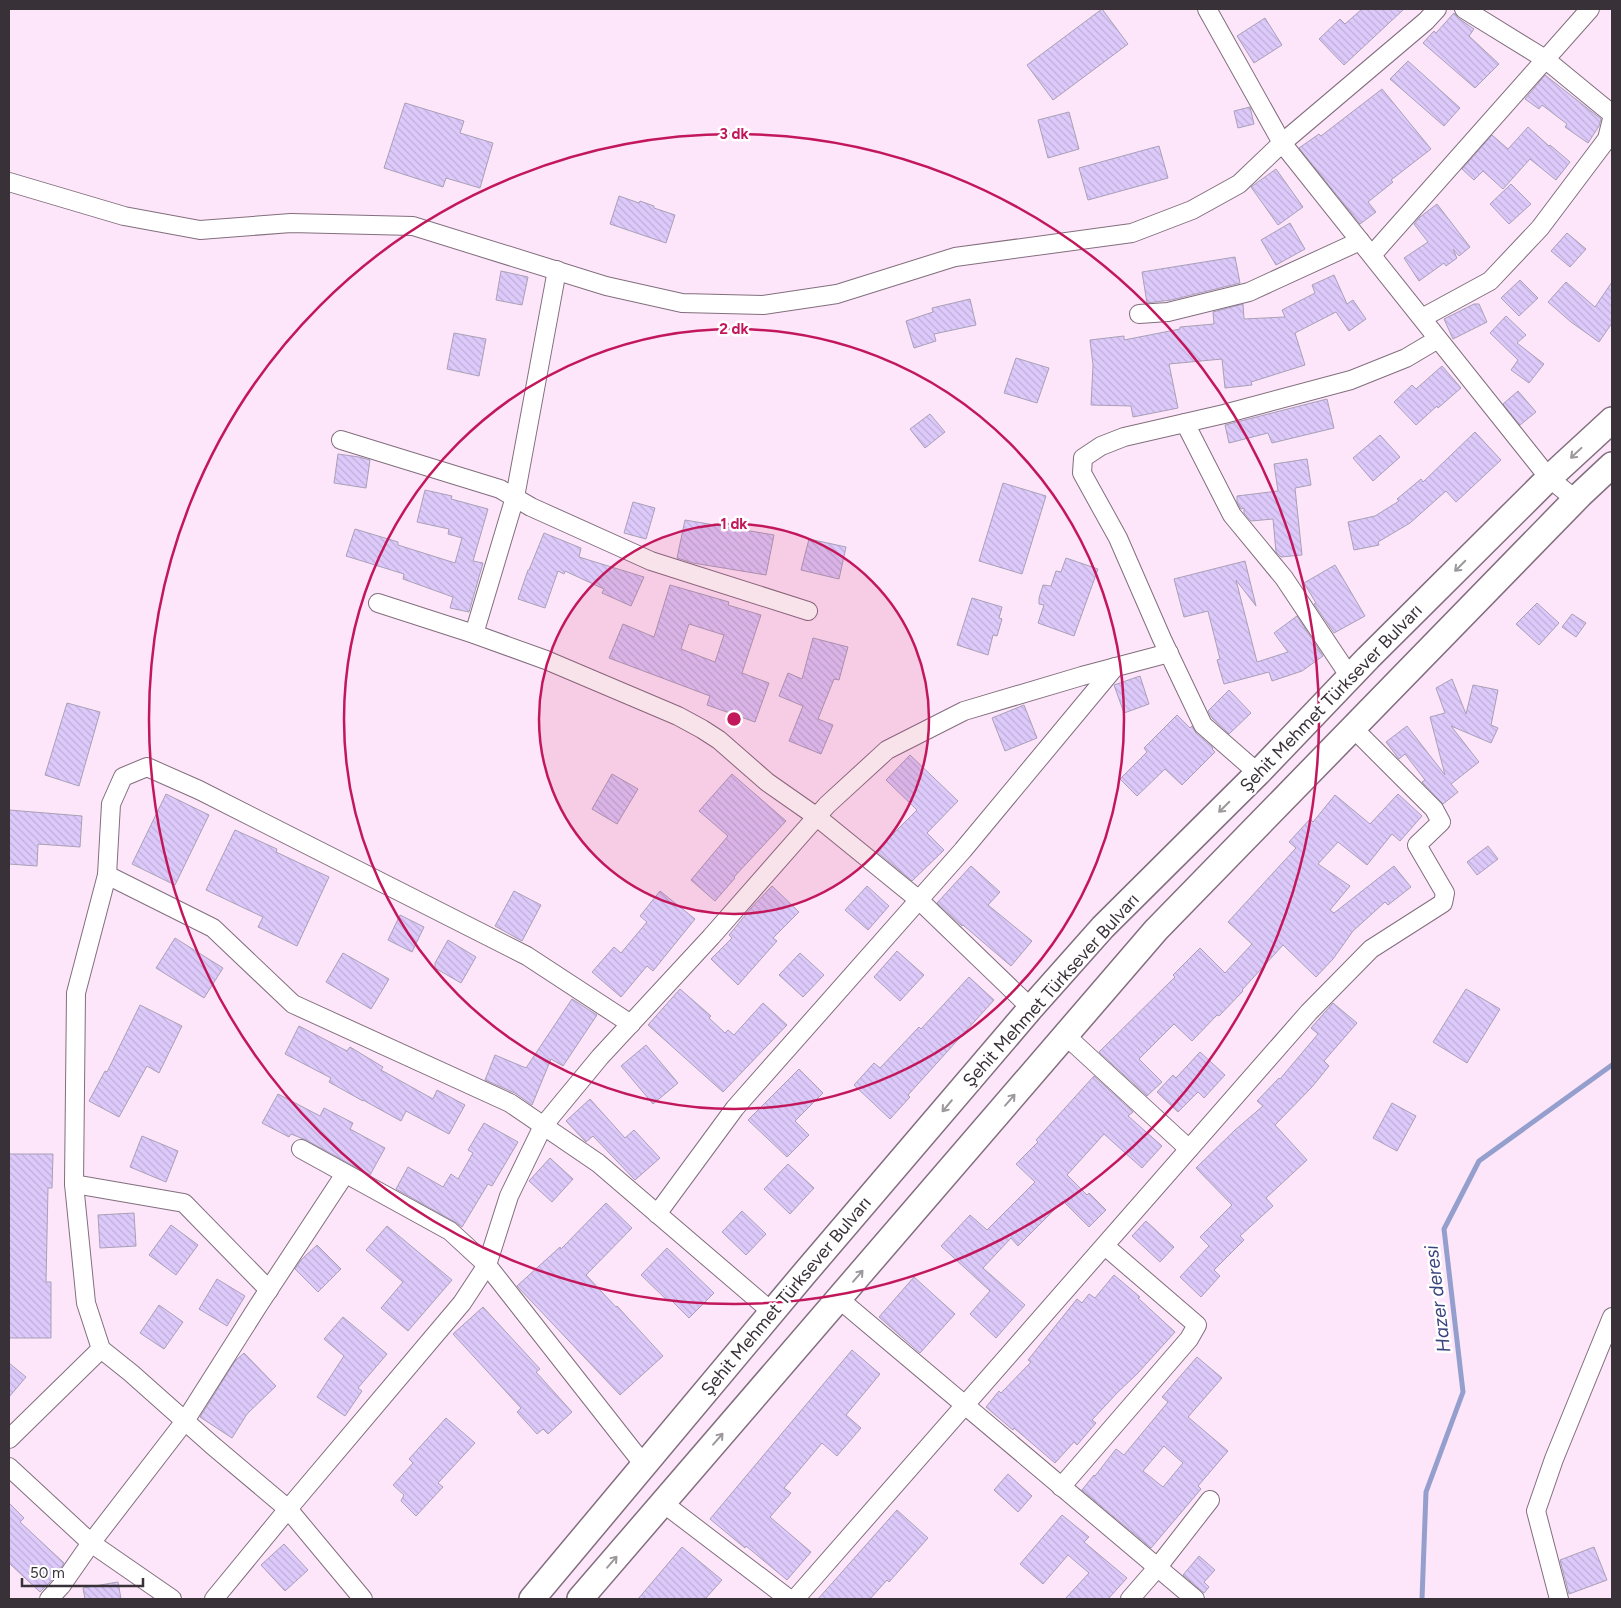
<svg xmlns="http://www.w3.org/2000/svg" width="1621" height="1608" font-family="Figtree,sans-serif">
	<style>
		.lines { fill: none; stroke-linecap: round; stroke-linejoin: round }
		.stream { stroke: #949fcd; stroke-width: 5 }
		.building { fill: url(#building-back-hatch); stroke: #a9a0b7; fill-rule: evenodd }
		.minor-casing { stroke: #826e7e; stroke-width: 20 }
		.highway-casing { stroke: #826e7e; stroke-width: 28 }
		.minor { stroke: #fff; stroke-width: 18 }
		.highway { stroke: #fff; stroke-width: 25 }
		.oneway { stroke: #9c989c }
		.ring { fill: none; stroke: #c2185b; stroke-width: 2.5 }
		.labels { text-anchor: middle; stroke-width: 5; stroke-linejoin: round; paint-order: stroke }
		.street-label { font-size: 18px; fill: #393138; stroke: #fff }
		.water-label { font-size: 19px; font-style: italic; fill: #3a447f; stroke: #fff }
		.centre { fill: #c2185b; stroke: #fff; stroke-width: 2.5 }
		.ring-label { font-size: 15px; text-anchor: middle; font-weight: bold; fill: #c2185b; stroke: #fff; stroke-width: 5; stroke-linejoin: round; paint-order: stroke }
	</style>
	<defs>
		<pattern id="building-back-hatch" width="6" height="6" patternUnits="userSpaceOnUse" patternTransform="scale(1.25)"><rect width="6" height="6" fill="#ddcafb"/><path d="M-1 5l2 2M0 0l6 6M5-1l2 2" fill="none" stroke="#beaed8"/></pattern>
	</defs>
	<rect width="100%" height="100%" fill="#fde6f9"/>
	<g class="lines">
		<path class="stream" d="M1422 1599 1426 1492 1463 1392 1444 1229 1479 1161 1612 1065"/>
	</g>
	<g class="building">
		<path d="M1102 9 1128 44 1053 100 1027 65Z"/>
		<path d="M1362 9H1404L1344 65 1319 39 1340 19 1345 24Z"/>
		<path d="M1454 13 1458 18 1474 29 1469 36 1499 64 1475 88 1423 43 1434 31 1436 33Z"/>
		<path d="M1265 18 1282 45 1254 63 1237 36Z"/>
		<path d="M1408 61 1460 108 1444 126 1390 79Z"/>
		<path d="M1545 75 1601 119 1599 126 1588 143 1565 127 1567 124 1542 105 1539 109 1525 99Z"/>
		<path d="M1382 89 1431 149 1391 180 1393 182 1368 202 1376 212 1360 224 1299 148 1319 134 1321 136Z"/>
		<path d="M405 103 464 121 460 133 493 143 480 188 446 178 443 187 384 168Z"/>
		<path d="M1250 107 1254 124 1238 128 1234 111Z"/>
		<path d="M1069 112 1079 149 1048 158 1038 120Z"/>
		<path d="M1528 127 1549 146 1550 145 1570 162 1556 180 1530 159 1503 189 1483 171 1474 180 1462 169 1492 135 1508 149Z"/>
		<path d="M1159 146 1168 178 1088 200 1079 168Z"/>
		<path d="M1276 169 1303 207 1278 225 1251 187Z"/>
		<path d="M1511 184 1531 204 1509 224 1490 204Z"/>
		<path d="M619 196 639 203 640 201 654 206V208L675 215 666 243 610 224Z"/>
		<path d="M1437 204 1470 247 1459 256 1453 249 1457 258 1446 266 1444 263 1419 281 1404 258 1428 242 1414 224 1420 217Z"/>
		<path d="M1290 223 1305 249 1276 265 1261 240Z"/>
		<path d="M1567 233 1586 249 1570 267 1551 251Z"/>
		<path d="M1235 257 1240 283 1171 300 1147 303 1142 272Z"/>
		<path d="M501 271 528 277 522 305 496 300Z"/>
		<path d="M1334 275 1347 304 1353 300 1366 319 1349 331 1336 312 1295 333 1305 365 1251 382 1252 385 1225 388 1222 359 1169 364 1178 408 1133 417 1131 406 1091 405 1093 365 1090 340 1124 336V340L1180 329V327L1214 324 1213 312 1243 304 1244 319 1285 317 1282 310 1315 293 1312 285Z"/>
		<path d="M1520 280 1538 298 1519 316 1501 298Z"/>
		<path d="M1566 282 1595 307 1612 282V323L1599 342 1571 322 1548 302Z"/>
		<path d="M970 299 976 325 934 334 936 341 914 348 906 321 933 312 932 308Z"/>
		<path d="M1474 304H1479L1487 322 1453 339 1444 319Z"/>
		<path d="M1506 316 1526 335 1517 343 1544 364 1529 383 1511 370 1518 360 1490 333Z"/>
		<path d="M454 333 486 339 479 376 447 369Z"/>
		<path d="M1016 358 1049 368 1037 403 1004 393Z"/>
		<path d="M1442 366 1461 388 1438 408 1437 406 1416 425 1394 402 1412 385 1416 389Z"/>
		<path d="M1518 391 1536 412 1520 425 1503 404Z"/>
		<path d="M1327 399 1334 428 1272 443 1268 433 1229 443 1225 425Z"/>
		<path d="M930 414 945 432 925 448 910 429Z"/>
		<path d="M1475 432 1501 460 1456 502 1446 491 1410 523 1378 542 1379 545 1354 550 1348 522 1375 516 1399 501 1397 499 1421 479 1423 482Z"/>
		<path d="M1380 435 1400 457 1373 481 1353 458Z"/>
		<path d="M338 454 359 457 370 460 366 488 334 483Z"/>
		<path d="M1307 459 1311 485 1295 488 1302 555 1281 557 1276 552 1273 519 1251 521 1244 513V508L1241 509 1237 502V496L1278 491 1274 464Z"/>
		<path d="M1003 483 1046 496 1022 574 979 561Z"/>
		<path d="M425 490 452 496 451 499 488 509 473 561 483 563 469 612 450 608 453 597 403 579 404 574 346 556 355 529 398 542V545L455 563 462 538 448 534 449 529 417 522Z"/>
		<path d="M633 502 655 508 646 539 624 533Z"/>
		<path d="M685 520 774 535 766 575 693 563 677 558Z"/>
		<path d="M544 533 581 548 579 557 644 577 631 606 602 593 604 589 565 571 564 574 558 571 545 608 518 599 528 570H529Z"/>
		<path d="M809 539 846 547 839 579 801 570Z"/>
		<path d="M1066 558 1098 569 1074 636 1038 623 1044 605 1039 604V598L1043 585 1051 586 1056 571 1061 572Z"/>
		<path d="M1245 561 1256 606 1236 580 1257 662 1288 652 1274 633 1297 616 1323 656 1302 671 1272 681 1269 672 1224 684 1217 660 1220 659 1208 611 1184 617 1174 579Z"/>
		<path d="M1335 565 1365 616 1334 633 1314 604 1316 603 1304 583Z"/>
		<path d="M670 585 729 602 728 605 761 615 742 673 769 683 755 722 707 705 710 696 609 658 623 624 654 637ZM689 624 724 635 715 662 681 649Z"/>
		<path d="M972 598 1002 607 999 618 1002 619 997 636 993 635 988 655 957 645Z"/>
		<path d="M1537 603 1559 623 1539 645 1516 624Z"/>
		<path d="M1572 614 1586 623 1576 637 1562 627Z"/>
		<path d="M813 638 848 647 839 680 834 679 818 719 833 725 821 754 789 741 803 706 779 696 788 673 802 679Z"/>
		<path d="M1140 676 1149 704 1124 713 1114 685Z"/>
		<path d="M1452 679 1466 714 1473 685 1498 690 1491 725 1498 728 1491 743 1451 726 1479 762 1451 784 1458 792 1443 804 1422 782 1425 780 1405 754 1399 759 1386 742 1407 726 1445 775 1430 717 1445 713 1436 688Z"/>
		<path d="M1229 690 1251 713 1229 734 1212 718 1208 711Z"/>
		<path d="M67 703 100 712 79 786 45 775Z"/>
		<path d="M1024 705 1037 738 1005 751 992 718Z"/>
		<path d="M1177 715 1190 728 1192 726 1196 733 1213 748 1212 749 1215 752 1182 785 1165 769 1137 796 1120 779 1147 752 1144 748Z"/>
		<path d="M910 755 958 801 927 833 944 850 912 881 876 851 917 810 886 780Z"/>
		<path d="M612 774 638 789 617 824 592 809Z"/>
		<path d="M732 774 786 821 734 877 735 878 715 901 691 880 728 836 699 811Z"/>
		<path d="M166 794 209 815 175 885 132 864Z"/>
		<path d="M1398 794 1422 816 1400 841 1392 834 1367 865 1338 842 1318 864 1350 886 1330 910 1334 913 1394 866 1411 887 1388 905 1385 902 1353 931 1333 959 1316 977 1283 945 1242 990 1243 991 1219 1016 1217 1015 1192 1041 1174 1024 1139 1059 1162 1082 1147 1096 1099 1052 1175 977 1173 975 1200 948 1225 973 1252 944 1228 922 1296 848 1289 842 1310 819 1313 822 1335 795 1370 824Z"/>
		<path d="M9 810 82 816 80 847 38 844 37 866 9 864Z"/>
		<path d="M235 830 277 849 276 852 329 877 297 946 258 927 263 917 206 890Z"/>
		<path d="M1488 846 1498 859 1477 875 1467 862Z"/>
		<path d="M971 866 1000 892 988 905 1032 941 1011 966 963 925 962 926 937 903Z"/>
		<path d="M772 886 799 912 773 938 777 941 738 985 711 959 732 938 729 935 751 908Z"/>
		<path d="M867 886 889 906 868 930 845 910Z"/>
		<path d="M514 891 541 905 522 941 495 926Z"/>
		<path d="M660 891 695 919 653 971 647 966 621 997 592 972 614 947 621 953 647 922 640 916Z"/>
		<path d="M400 915 424 927 412 952 388 940Z"/>
		<path d="M175 938 223 968 204 998 156 968Z"/>
		<path d="M448 940 476 957 461 983 435 968V963Z"/>
		<path d="M897 951 924 975 900 1001 874 977Z"/>
		<path d="M343 953 389 979 371 1009 326 982Z"/>
		<path d="M800 953 824 975 803 997 779 975Z"/>
		<path d="M969 977 994 1000 908 1095 910 1097 890 1119 854 1085 874 1063 880 1068 919 1027 921 1029Z"/>
		<path d="M680 989 711 1016 709 1018 725 1033 728 1030 734 1035 763 1003 787 1025 723 1092 648 1025Z"/>
		<path d="M1466 989 1500 1009 1467 1063 1433 1042Z"/>
		<path d="M572 999 597 1015 563 1066 551 1059 532 1105 515 1093 485 1080 495 1055 526 1068Z"/>
		<path d="M1333 1003 1357 1023 1324 1061 1329 1066 1312 1087 1275 1125 1307 1160 1266 1198 1273 1206 1240 1236 1244 1240 1214 1270 1220 1276 1201 1297 1180 1277 1209 1246 1200 1237 1232 1205 1196 1168 1235 1130 1263 1106 1257 1101 1279 1078 1280 1079 1318 1034 1311 1028Z"/>
		<path d="M140 1005 182 1026 159 1073 147 1066 119 1117 89 1101 105 1071 107 1072Z"/>
		<path d="M299 1026 347 1051 350 1047 383 1067 381 1070 433 1099 437 1090 465 1105 449 1134 406 1111 401 1121 363 1100V1101L329 1082 331 1078 285 1054Z"/>
		<path d="M646 1045 678 1083 653 1104 621 1066Z"/>
		<path d="M1200 1052 1225 1075 1204 1098 1198 1092 1178 1112 1157 1092 1173 1075 1176 1078Z"/>
		<path d="M799 1069 823 1093 795 1121 809 1135 787 1157 748 1120Z"/>
		<path d="M1094 1076 1133 1112 1128 1116 1162 1146 1142 1168 1104 1134 1067 1175 1087 1195 1089 1193 1106 1210 1089 1227 1063 1201 1018 1246 1011 1238 983 1268 1025 1305 996 1338 970 1314 990 1291 941 1246 970 1215 987 1230 1035 1182 1016 1164 1038 1142 1036 1140Z"/>
		<path d="M278 1094 320 1116 324 1108 353 1123 350 1129 385 1148 370 1175 306 1140 291 1134 289 1137 262 1123Z"/>
		<path d="M590 1099 625 1138 634 1130 660 1158 635 1180 593 1136 586 1142 566 1121Z"/>
		<path d="M1392 1103 1416 1116 1397 1151 1373 1138Z"/>
		<path d="M484 1123 518 1142 492 1186 488 1184 462 1227 455 1222 396 1189 408 1167 443 1187 451 1174 458 1179 473 1153 468 1150Z"/>
		<path d="M142 1136 178 1151 166 1182 130 1167Z"/>
		<path d="M9 1154H53L52 1188H48L46 1282H51V1338H9Z"/>
		<path d="M550 1158 573 1179 552 1202 529 1181Z"/>
		<path d="M788 1164 814 1188 790 1214 764 1189Z"/>
		<path d="M606 1203 632 1228 586 1275 616 1307 617 1306 663 1356 620 1395 517 1286 560 1247 561 1249Z"/>
		<path d="M742 1211 766 1234 746 1255 722 1232Z"/>
		<path d="M134 1213 136 1246 100 1248 98 1215Z"/>
		<path d="M1146 1221 1174 1247 1160 1262 1132 1236Z"/>
		<path d="M171 1225 198 1245 176 1275 149 1255Z"/>
		<path d="M387 1226 452 1280 408 1331 381 1308 403 1282 366 1250Z"/>
		<path d="M317 1245 341 1269 318 1292 295 1269 301 1260Z"/>
		<path d="M667 1248 714 1293 689 1318 670 1299 668 1301 641 1275Z"/>
		<path d="M1114 1275 1140 1297 1138 1298 1175 1332 1137 1374 1118 1392 1092 1420 1096 1423 1077 1445 1074 1442 1055 1463 1014 1428 1013 1430 986 1407 999 1391 1001 1393 1031 1362 1028 1360 1077 1299 1082 1303 1089 1294 1095 1298Z"/>
		<path d="M914 1277 955 1314 920 1353 879 1317Z"/>
		<path d="M217 1279 245 1296 227 1326 199 1309Z"/>
		<path d="M159 1305 183 1322 164 1349 140 1333Z"/>
		<path d="M483 1307 540 1369 536 1372 572 1412 548 1434 543 1429 537 1434 517 1412 521 1408 453 1334Z"/>
		<path d="M343 1317 387 1354 358 1388 362 1391 345 1416 317 1397 344 1356 324 1339Z"/>
		<path d="M852 1350 880 1374 846 1415 861 1428 837 1456 822 1443 784 1488 791 1493 770 1517 811 1552 787 1580 746 1546 745 1548 710 1519Z"/>
		<path d="M244 1353 276 1386 247 1414 232 1438 200 1417 235 1361Z"/>
		<path d="M1197 1357 1222 1378 1188 1417 1228 1451 1198 1486 1201 1489 1151 1548 1082 1490 1094 1475 1095 1476 1116 1449 1124 1455 1168 1402 1162 1397ZM1164 1446 1183 1463 1163 1487 1143 1471Z"/>
		<path d="M9 1363 26 1377 9 1397Z"/>
		<path d="M446 1418 475 1443 438 1483 443 1487 416 1516 401 1501 404 1495 393 1485 413 1463 409 1459Z"/>
		<path d="M1008 1474 1032 1496 1018 1512 994 1490Z"/>
		<path d="M9 1503 24 1518 20 1522 64 1563 55 1577 40 1592 9 1563Z"/>
		<path d="M897 1510 928 1538 889 1582 887 1580 870 1599H818Z"/>
		<path d="M1062 1515 1089 1537 1084 1542 1127 1578 1108 1599H1065L1089 1573 1068 1555 1043 1584 1020 1564Z"/>
		<path d="M284 1544 308 1570 285 1591 261 1565Z"/>
		<path d="M682 1547 722 1580 705 1599H638Z"/>
		<path d="M1594 1547 1607 1580 1569 1594 1560 1560Z"/>
		<path d="M1199 1556 1215 1570 1204 1582 1209 1587 1204 1593 1183 1575Z"/>
		<path d="M118 1582 121 1599H85L83 1588Z"/>
	</g>
	<g class="lines">
		<defs>
			<g id="minor">
				<path d="M1207 9 1282 143 1549 478 1576 500"/>
				<path d="M1464 9 1545 59 1612 114"/>
				<path d="M9 182 124 216 200 230 291 223 413 226 606 286 682 303 763 305 837 294 955 257 1132 233 1192 210 1239 184 1282 143 1426 21 1437 9"/>
				<path d="M1372 255 1590 9"/>
				<path d="M1139 314 1168 312 1249 292 1360 241"/>
				<path d="M1422 318 1490 281 1540 228 1607 139 1612 119"/>
				<path d="M1185 423 1232 515 1284 578 1350 677"/>
				<path d="M341 440 500 489 531 507 651 561 808 611"/>
				<path d="M378 603 474 634 546 660 678 716 702 729 719 740 767 782 817 817 919 900 1031 1008"/>
				<path d="M474 634 515 497 557 270"/>
				<path d="M1258 773 1203 725 1162 639 1118 538 1082 473 1083 458 1101 446 1124 437 1224 414 1351 380 1406 358 1438 339"/>
				<path d="M107 875 213 928 293 1004 510 1103 598 1163 772 1312"/>
				<path d="M1065 1035 1189 1149"/>
				<path d="M301 1149 450 1231 487 1265 644 1465"/>
				<path d="M74 1184 184 1203 269 1290"/>
				<path d="M657 1214 735 1108 963 850 1115 667"/>
				<path d="M839 1299 1195 1599"/>
				<path d="M9 1439 101 1349"/>
				<path d="M9 1467 91 1543 172 1599"/>
				<path d="M1061 1487 1189 1339 1197 1325 1105 1246"/>
				<path d="M663 1503 789 1599"/>
				<path d="M49 1599 61 1586 91 1543 185 1421 258 1306 345 1174"/>
				<path d="M214 1599 288 1509 462 1303 487 1265 509 1196 543 1126 600 1057 711 937 827 805 887 750 964 711 1082 676 1169 653"/>
				<path d="M363 1599 288 1509 212 1445 131 1373 101 1349 86 1303 74 1184 76 993 107 875 111 804 123 777 147 767 199 790 527 956 631 1024"/>
				<path d="M795 1599 1309 1012 1371 949 1443 903 1445 893 1417 845 1441 822 1434 809 1353 728"/>
				<path d="M1130 1599 1157 1568 1210 1500"/>
				<path d="M1559 1599 1536 1511 1554 1459 1612 1317"/>
			</g>
			<g id="highway">
				<path d="M532 1599 804 1274 1031 1008 1103 927 1258 773 1368 658 1549 478 1612 420"/>
				<path d="M580 1599 1156 930 1580 495 1612 465"/>
			</g>
		</defs>
		<use href="#minor" class="minor-casing"/>
		<use href="#highway" class="highway-casing"/>
		<use href="#minor" class="minor"/>
		<use href="#highway" class="highway"/>
	</g>
	<defs><path id="oneway-shaft" d="M-6 0H5M1.5-3L5.5 0L1.5 3" fill="none" stroke-width="1.6" stroke-linecap="round" stroke-linejoin="round" transform="scale(1.25)"/></defs>
	<g class="oneway">
		<use href="#oneway-shaft" transform="translate(1576 453) rotate(137)"/>
		<use href="#oneway-shaft" transform="translate(1460 566) rotate(135)"/>
		<use href="#oneway-shaft" transform="translate(1224 807) rotate(135)"/>
		<use href="#oneway-shaft" transform="translate(1010 1100) rotate(-49)"/>
		<use href="#oneway-shaft" transform="translate(947 1106) rotate(130)"/>
		<use href="#oneway-shaft" transform="translate(858 1276) rotate(-49)"/>
		<use href="#oneway-shaft" transform="translate(718 1439) rotate(-49)"/>
		<use href="#oneway-shaft" transform="translate(612 1562) rotate(-49)"/>
	</g>
	<circle cx="734" cy="719" r="195" fill="#c2185b" fill-opacity=".12"/>
	<g class="ring">
		<circle cx="734" cy="719" r="195"/>
		<circle cx="734" cy="719" r="390"/>
		<circle cx="734" cy="719" r="585"/>
	</g>
	<g class="labels">
		<g class="street-label">
			<text transform="translate(1331 698) rotate(-46)" y="6">Şehit Mehmet Türksever Bulvarı</text>
			<text transform="translate(1051 990) rotate(-48)" y="6">Şehit Mehmet Türksever Bulvarı</text>
			<text transform="translate(786 1296) rotate(-50)" y="6">Şehit Mehmet Türksever Bulvarı</text>
		</g>
		<g class="water-label">
			<text transform="translate(1437 1299) rotate(-97)" y="7">Hazer deresi</text>
		</g>
	</g>
	<circle cx="734" cy="719" r="8" class="centre"/>
	<g class="ring-label">
		<text x="734" y="139">3 dk</text>
		<text x="734" y="334">2 dk</text>
		<text x="734" y="529">1 dk</text>
	</g>
	<rect width="1621" height="1608" fill="none" stroke="#393138" stroke-width="20"/>
	<path d="M22 1578v8h121v-8" fill="none" stroke="#393138" stroke-width="2.5"/>
	<text x="30" y="1578" font-size="15" fill="#393138" stroke="#ffffff" stroke-width="4" paint-order="stroke">50 m</text>
</svg>
